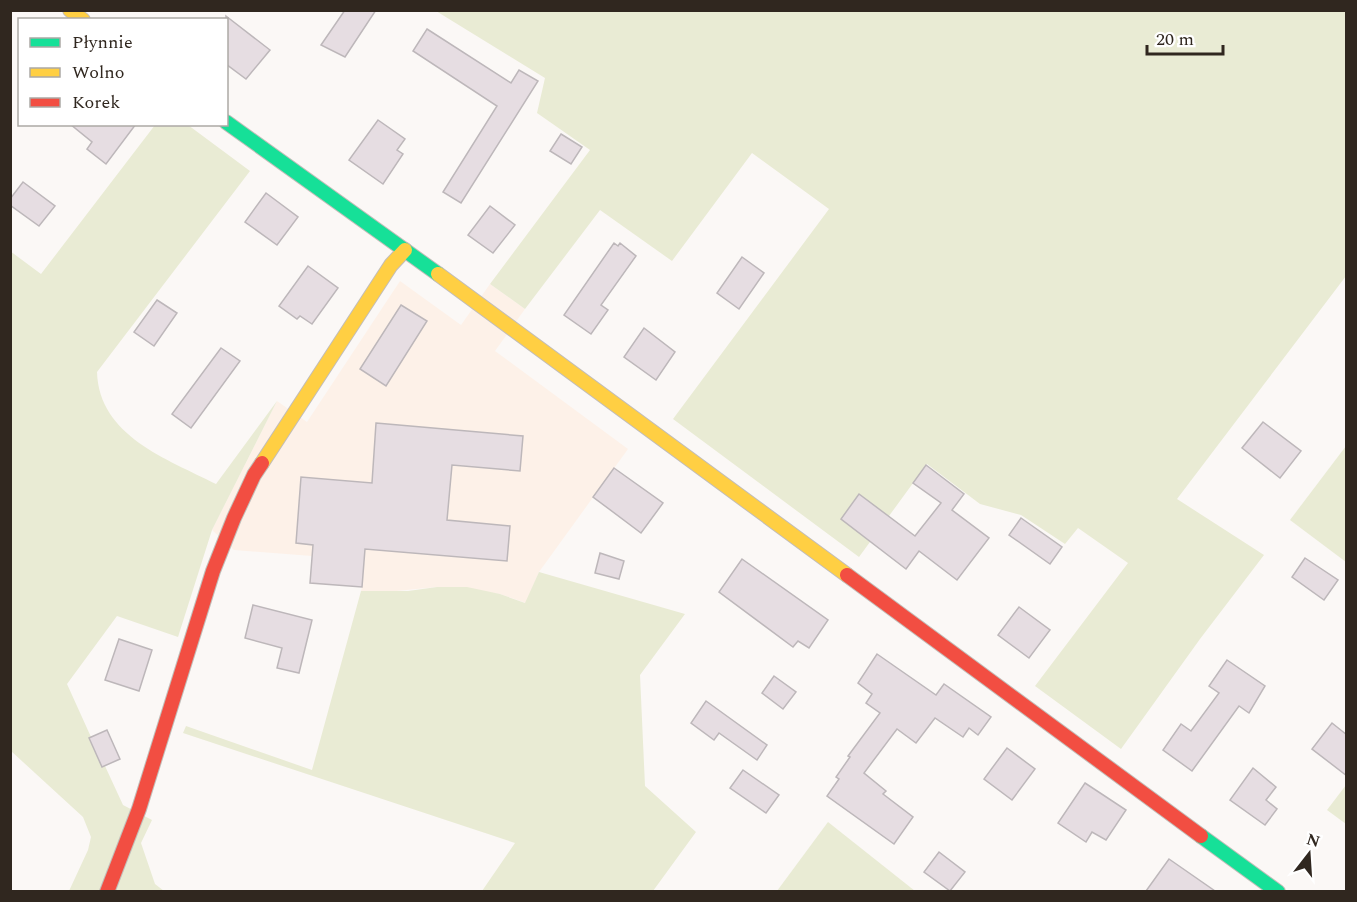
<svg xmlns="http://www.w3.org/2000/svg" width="1357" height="902" font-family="Spectral,serif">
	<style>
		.built { fill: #fdf1e8 }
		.green { fill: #e9ebd4 }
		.building { fill: #e6dde2; stroke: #bdb7ba; stroke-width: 1.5 }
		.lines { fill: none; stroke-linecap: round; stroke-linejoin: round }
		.fast-casing { stroke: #c2bdb8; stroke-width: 16 }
		.slow-casing { stroke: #c2bdb8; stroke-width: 16 }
		.jam-casing { stroke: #c2bdb8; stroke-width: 16 }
		.fast { stroke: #16e098; stroke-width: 14 }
		.slow { stroke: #ffcf43; stroke-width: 14 }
		.jam { stroke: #f24e42; stroke-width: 14 }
	</style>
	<rect width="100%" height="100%" fill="#fbf8f6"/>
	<path class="built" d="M400 281 461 325 490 284 525 309 495 351 628 449 539 572 526 603 500 594 437 587 376 593 361 591 362 587 310 583 312 556 234 550 212 530 277 401 307 422Z"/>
	<g class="green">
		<path d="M436 11H1346V276L1177 499 1264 555 1200 639 1121 749 1035 686 1128 563 1078 528 1065 544 1021 515 980 504 927 464 859 557 673 419 829 209 752 153 672 261 600 210 525 309 490 284 590 150 537 113 545 78Z"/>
		<path d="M155 125H188L250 171 97 372C99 436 167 459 216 484L277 401 212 530 178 637 117 616 67 684 91 737 102 767 105 766 123 805 152 820 141 843 155 884 164 891H69L88 850 91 837 83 817 11 751 10 251 41 274Z"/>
		<path d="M1346 446V562L1290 520Z"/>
		<path d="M539 572 685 614 640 675 645 786 696 832 653 891H482L515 843 183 733 186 726 312 770 361 591H408L437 587H467L500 594 525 603Z"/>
		<path d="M1346 785V824L1327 810Z"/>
		<path d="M828 822 915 891H777Z"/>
	</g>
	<g class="building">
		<path d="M345 10H376L345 57 321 45Z"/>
		<path d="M226 16 270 50 246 79 226 64Z"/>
		<path d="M427 29 511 83 519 70 538 81 461 203 443 192 497 106 413 51Z"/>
		<path d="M378 120 405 139 397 150 403 154 383 184 349 160Z"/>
		<path d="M70 124H136L106 164 87 149 92 142Z"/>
		<path d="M561 134 582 147 571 164 550 151Z"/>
		<path d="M23 182 55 206 39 226 10 205V199Z"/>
		<path d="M266 193 298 217 277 245 245 222Z"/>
		<path d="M490 206 515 225 493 253 468 235Z"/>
		<path d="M614 243 618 246 620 243 636 256 601 305 608 310 591 334 564 315Z"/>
		<path d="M742 257 764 273 739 309 717 293Z"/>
		<path d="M308 266 338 288 312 324 300 316 297 319 279 306Z"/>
		<path d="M157 300 177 313 154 346 134 332Z"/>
		<path d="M401 305 427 321 386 386 360 369Z"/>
		<path d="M644 328 675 352 656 380 624 357Z"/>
		<path d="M221 348 240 361 191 428 172 414Z"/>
		<path d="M1263 422 1301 451 1280 478 1242 448Z"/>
		<path d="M376 423 523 436 520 471 452 465 447 520 510 526 507 561 365 549 362 587 310 583 313 545 296 543 301 477 372 483Z"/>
		<path d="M926 465 964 494 952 510 989 538 957 580 919 551 906 569 841 519 859 494 915 536 941 503 913 483Z"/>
		<path d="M614 468 663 503 641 533 593 497Z"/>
		<path d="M1021 518 1062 547 1050 564 1009 535Z"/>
		<path d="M600 553 624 561 619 579 595 573Z"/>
		<path d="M1305 558 1338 580 1324 600 1292 577Z"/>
		<path d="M742 559 828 620 809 648 798 641 793 647 719 592Z"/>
		<path d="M253 605 312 620 299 673 277 668 282 648 245 638Z"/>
		<path d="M1019 607 1050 630 1029 658 998 635Z"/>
		<path d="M119 639 152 650 139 691 105 680Z"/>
		<path d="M877 654 936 695 944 684 991 717 978 735 969 728 963 737 935 718 916 743 897 729 864 773 886 791 883 794 913 817 894 844 827 796 839 779 836 777 850 757 848 756 880 713 866 703 872 694 858 683Z"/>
		<path d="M1227 660 1265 686 1249 713 1239 706 1192 771 1163 750 1181 724 1191 731 1219 693 1209 686Z"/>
		<path d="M774 676 796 692 783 709 762 693Z"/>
		<path d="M706 701 767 745 757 760 719 733 714 740 691 723Z"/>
		<path d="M1332 723 1347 735V776L1312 749Z"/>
		<path d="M107 730 120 759 102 767 89 738Z"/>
		<path d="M1007 748 1035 769 1012 800 984 779Z"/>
		<path d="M1253 768 1276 787 1266 800 1277 809 1265 825 1230 800Z"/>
		<path d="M743 770 779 795 766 813 730 788Z"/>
		<path d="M1085 783 1126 810 1106 840 1092 832 1086 842 1058 823Z"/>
		<path d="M939 852 965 872 950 891 924 872Z"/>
		<path d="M1169 859 1215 891H1146Z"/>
	</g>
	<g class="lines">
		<defs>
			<g id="fast">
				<path d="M226 122 438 274"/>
				<path d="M1201 836 1278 892"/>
			</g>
			<g id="slow">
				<path d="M70 10 83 20"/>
				<path d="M438 274 847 575"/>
				<path d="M262 463 391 265 405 250"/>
			</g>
			<g id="jam">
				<path d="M847 575 1201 836"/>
				<path d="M107 892 139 809 213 571 234 518 254 475 262 463"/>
			</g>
		</defs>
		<use href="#fast" class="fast-casing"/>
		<use href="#slow" class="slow-casing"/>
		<use href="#jam" class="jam-casing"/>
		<use href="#fast" class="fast"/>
		<use href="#slow" class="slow"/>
		<use href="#jam" class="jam"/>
	</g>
	<rect width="1357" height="902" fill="none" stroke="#30271f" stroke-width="24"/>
	<rect x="18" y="18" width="210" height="108" fill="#ffffff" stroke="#aca9a5" stroke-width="1.5"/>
	<rect x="30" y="38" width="30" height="9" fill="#16e098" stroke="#aca9a5" stroke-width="1.5"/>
	<text x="72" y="48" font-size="18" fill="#30271f">Płynnie</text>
	<rect x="30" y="68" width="30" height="9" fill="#ffcf43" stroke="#aca9a5" stroke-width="1.5"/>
	<text x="72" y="78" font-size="18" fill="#30271f">Wolno</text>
	<rect x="30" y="98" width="30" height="9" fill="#f24e42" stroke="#aca9a5" stroke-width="1.5"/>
	<text x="72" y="108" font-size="18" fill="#30271f">Korek</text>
	<g transform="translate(1309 854) rotate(17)" stroke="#ffffff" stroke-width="4.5" paint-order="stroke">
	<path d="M0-4.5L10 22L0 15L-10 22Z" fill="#30271f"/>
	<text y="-9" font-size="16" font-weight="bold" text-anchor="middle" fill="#30271f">N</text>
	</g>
	<path d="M1147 45v9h76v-9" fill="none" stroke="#30271f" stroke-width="3"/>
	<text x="1156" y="45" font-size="18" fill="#30271f" stroke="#ffffff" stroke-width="4.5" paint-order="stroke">20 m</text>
</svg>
